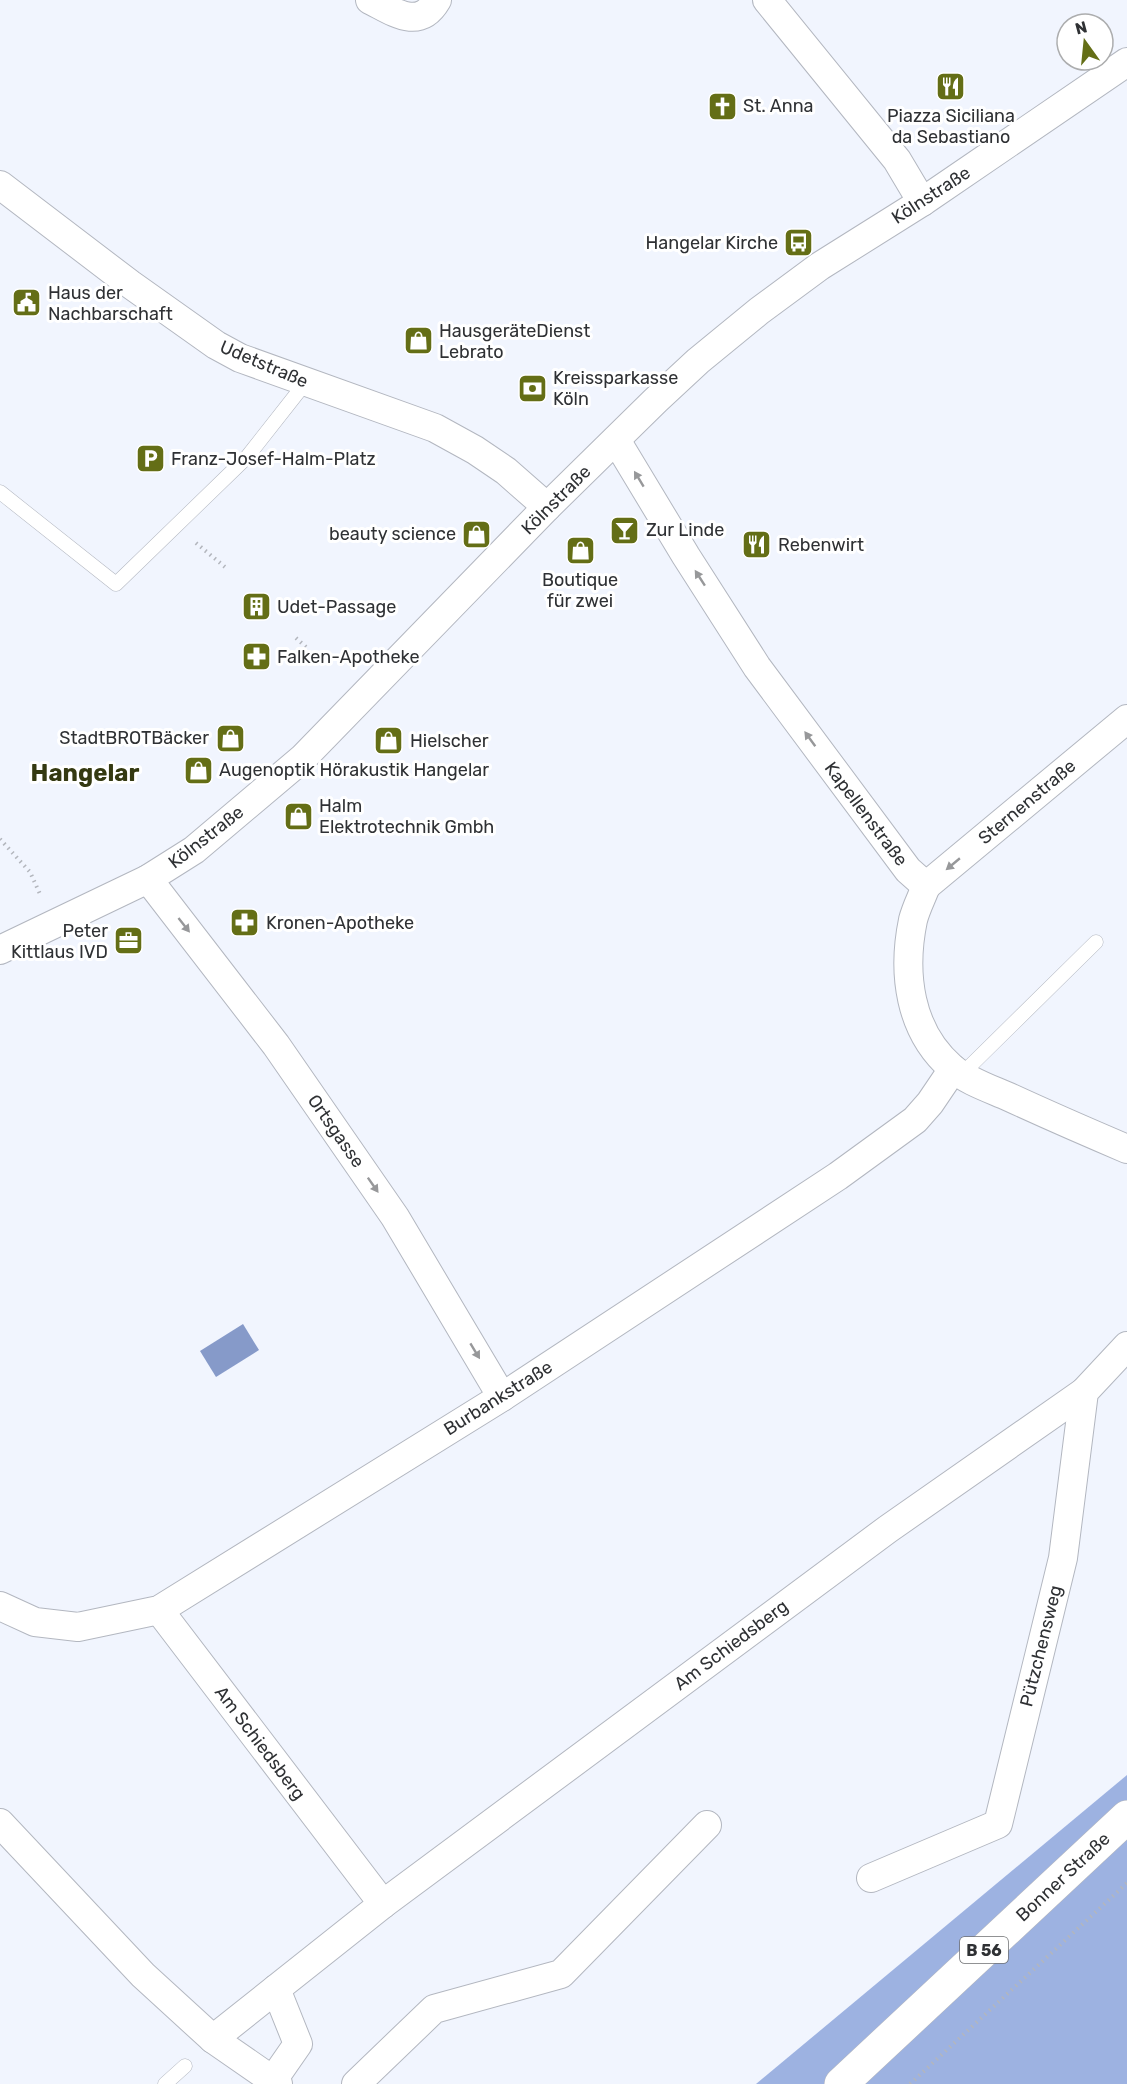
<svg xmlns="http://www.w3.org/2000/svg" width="1127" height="2084" font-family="Rubik,sans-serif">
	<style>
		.forest { fill: #9db2e1 }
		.water { fill: #869ac9 }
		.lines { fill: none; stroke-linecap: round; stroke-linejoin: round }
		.service-casing { stroke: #b3b7c0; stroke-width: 15 }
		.minor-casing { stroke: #b3b7c0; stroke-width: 30 }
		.primary-casing { stroke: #b3b7c0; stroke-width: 34 }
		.path { stroke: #b3b6bd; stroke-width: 4; stroke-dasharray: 1.5 4.5; stroke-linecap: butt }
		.service { stroke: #fff; stroke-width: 14 }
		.minor { stroke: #fff; stroke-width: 28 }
		.primary { stroke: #fff; stroke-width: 33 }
		.oneway { fill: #97989a }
		.labels { text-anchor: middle; stroke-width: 6; stroke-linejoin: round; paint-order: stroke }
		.shield { fill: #fff; stroke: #6d6f71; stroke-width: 1.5 }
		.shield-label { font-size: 16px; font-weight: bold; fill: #2f3134 }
		.poi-label { font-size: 18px; fill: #2f3134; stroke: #fff; text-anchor: start }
		.street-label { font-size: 18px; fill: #2f3134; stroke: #fff }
		.district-label { font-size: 24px; font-weight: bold; fill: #343911; stroke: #fff }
	</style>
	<rect width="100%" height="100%" fill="#f1f5fe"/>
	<path class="forest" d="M1127 1775V2084H756Z"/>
	<path class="water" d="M243 1324 259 1350 216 1377 200 1351Z"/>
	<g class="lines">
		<defs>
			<g id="service">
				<path d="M0 492 116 584 247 457 306 382"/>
				<path d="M962 1074 1096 942"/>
				<path d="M165 2084 185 2066"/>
			</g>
			<g id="minor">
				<path d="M370 0C394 12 419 31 437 0"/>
				<path d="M767 0 897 160 922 202"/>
				<path d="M0 185 130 284 216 345 240 358 435 428 475 450 506 471 547 507"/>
				<path d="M616 440 686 556 757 667 908 870 926 886"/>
				<path d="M148 879 276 1045 395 1217 502 1397"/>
				<path d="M926 886C922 897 916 908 913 920 902 973 909 1031 952 1068 967 1081 991 1089 1009 1097 1048 1115 1087 1132 1127 1149"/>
				<path d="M926 886 1127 719"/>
				<path d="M0 950 148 879 194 850 303 758 547 507 656 400 698 361 759 311 820 266 922 202 1127 62"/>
				<path d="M0 1606 35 1622 78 1627 159 1610 502 1397 838 1176 915 1120 930 1103 953 1069"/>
				<path d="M159 1610 383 1904"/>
				<path d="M0 1823 143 1975 213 2039 383 1904 888 1529 1084 1392"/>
				<path d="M871 1878 998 1824 1063 1558 1084 1392 1127 1346"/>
				<path d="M213 2039 278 2084"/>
				<path d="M273 2080 298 2044 276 1989"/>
				<path d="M356 2084 434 2009 561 1974 707 1825"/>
			</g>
			<path id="primary" d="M841 2084 1127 1817"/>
		</defs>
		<use href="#service" class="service-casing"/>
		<use href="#minor" class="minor-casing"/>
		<use href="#primary" class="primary-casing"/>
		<g class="path">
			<path d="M196 543 225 567"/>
			<path d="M296 638 306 647"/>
			<path d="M0 839 30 872 40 894"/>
			<path d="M910 2084 1127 1883"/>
		</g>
		<use href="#service" class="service"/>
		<use href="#minor" class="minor"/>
		<use href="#primary" class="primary"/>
	</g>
	<defs><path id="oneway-solid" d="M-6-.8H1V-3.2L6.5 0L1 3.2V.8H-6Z" transform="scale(1.5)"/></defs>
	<g class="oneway">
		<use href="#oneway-solid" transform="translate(639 479) rotate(-121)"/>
		<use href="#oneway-solid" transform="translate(700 578) rotate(-123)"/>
		<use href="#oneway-solid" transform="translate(810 739) rotate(-126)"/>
		<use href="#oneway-solid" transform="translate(953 864) rotate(140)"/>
		<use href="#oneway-solid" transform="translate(184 925) rotate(52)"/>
		<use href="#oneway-solid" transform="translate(373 1185) rotate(55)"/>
		<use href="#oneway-solid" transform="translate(475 1351) rotate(59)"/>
	</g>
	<defs>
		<symbol id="restaurant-square" viewBox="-11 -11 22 22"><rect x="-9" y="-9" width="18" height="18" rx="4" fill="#646e16" stroke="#fff"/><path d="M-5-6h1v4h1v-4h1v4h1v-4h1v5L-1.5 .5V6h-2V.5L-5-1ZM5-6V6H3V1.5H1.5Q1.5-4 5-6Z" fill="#fff"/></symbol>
		<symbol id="church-square" viewBox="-11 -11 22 22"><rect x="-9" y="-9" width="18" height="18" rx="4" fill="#646e16" stroke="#fff"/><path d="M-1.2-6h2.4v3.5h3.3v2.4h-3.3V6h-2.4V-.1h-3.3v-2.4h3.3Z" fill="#fff"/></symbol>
		<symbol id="bus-square" viewBox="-11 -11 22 22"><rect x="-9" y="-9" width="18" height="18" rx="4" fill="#646e16" stroke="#fff"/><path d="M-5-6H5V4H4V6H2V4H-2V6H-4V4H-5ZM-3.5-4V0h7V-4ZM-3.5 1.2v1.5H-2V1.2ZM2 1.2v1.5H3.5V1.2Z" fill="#fff"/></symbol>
		<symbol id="civic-square" viewBox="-11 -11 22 22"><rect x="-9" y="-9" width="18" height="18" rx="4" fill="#646e16" stroke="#fff"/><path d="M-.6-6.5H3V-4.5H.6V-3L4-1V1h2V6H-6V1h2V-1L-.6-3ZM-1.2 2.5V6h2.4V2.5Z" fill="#fff"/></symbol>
		<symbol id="shop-square" viewBox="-11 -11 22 22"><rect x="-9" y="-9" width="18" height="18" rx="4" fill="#646e16" stroke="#fff"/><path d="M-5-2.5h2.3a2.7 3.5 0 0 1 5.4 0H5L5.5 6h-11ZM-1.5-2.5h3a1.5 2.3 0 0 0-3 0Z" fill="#fff"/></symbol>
		<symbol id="bank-square" viewBox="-11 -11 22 22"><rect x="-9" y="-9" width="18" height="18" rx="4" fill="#646e16" stroke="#fff"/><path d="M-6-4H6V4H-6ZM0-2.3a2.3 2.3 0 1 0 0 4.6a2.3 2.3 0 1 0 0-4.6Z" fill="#fff"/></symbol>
		<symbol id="parking-square" viewBox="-11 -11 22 22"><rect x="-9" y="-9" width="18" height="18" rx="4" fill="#646e16" stroke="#fff"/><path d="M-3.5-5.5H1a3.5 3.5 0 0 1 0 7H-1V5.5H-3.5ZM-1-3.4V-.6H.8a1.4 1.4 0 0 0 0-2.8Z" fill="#fff"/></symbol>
		<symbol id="bar-square" viewBox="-11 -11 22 22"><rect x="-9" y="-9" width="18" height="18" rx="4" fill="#646e16" stroke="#fff"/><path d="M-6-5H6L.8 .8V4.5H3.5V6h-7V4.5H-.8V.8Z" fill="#fff"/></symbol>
		<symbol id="building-square" viewBox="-11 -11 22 22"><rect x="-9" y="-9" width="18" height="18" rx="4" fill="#646e16" stroke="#fff"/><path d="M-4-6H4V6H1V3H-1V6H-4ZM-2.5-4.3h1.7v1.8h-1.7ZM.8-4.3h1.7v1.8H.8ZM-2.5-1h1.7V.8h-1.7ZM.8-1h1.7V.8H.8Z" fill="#fff"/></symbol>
		<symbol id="pharmacy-square" viewBox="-11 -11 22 22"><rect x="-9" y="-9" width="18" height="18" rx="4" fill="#646e16" stroke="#fff"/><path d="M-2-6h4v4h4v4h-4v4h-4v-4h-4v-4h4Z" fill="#fff"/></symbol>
		<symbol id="office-square" viewBox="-11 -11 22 22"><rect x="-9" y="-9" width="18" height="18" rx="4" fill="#646e16" stroke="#fff"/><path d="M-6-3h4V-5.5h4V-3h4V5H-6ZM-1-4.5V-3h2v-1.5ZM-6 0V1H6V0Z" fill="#fff"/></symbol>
	</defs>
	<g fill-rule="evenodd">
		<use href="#restaurant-square" x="934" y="70" width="33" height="33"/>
		<use href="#church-square" x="706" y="90" width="33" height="33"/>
		<use href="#bus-square" x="782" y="226" width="33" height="33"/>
		<use href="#civic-square" x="10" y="286" width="33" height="33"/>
		<use href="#shop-square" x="402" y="324" width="33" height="33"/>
		<use href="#bank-square" x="516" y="372" width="33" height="33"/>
		<use href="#parking-square" x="134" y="442" width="33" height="33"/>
		<use href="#bar-square" x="608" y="514" width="33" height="33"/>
		<use href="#shop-square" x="460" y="518" width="33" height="33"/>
		<use href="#restaurant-square" x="740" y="528" width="33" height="33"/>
		<use href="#shop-square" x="564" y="534" width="33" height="33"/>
		<use href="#building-square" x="240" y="590" width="33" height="33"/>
		<use href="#pharmacy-square" x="240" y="640" width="33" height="33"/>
		<use href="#shop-square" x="214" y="722" width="33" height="33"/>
		<use href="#shop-square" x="372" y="724" width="33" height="33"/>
		<use href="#shop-square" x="182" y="754" width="33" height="33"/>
		<use href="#shop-square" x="282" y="800" width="33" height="33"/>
		<use href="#pharmacy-square" x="228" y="906" width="33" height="33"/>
		<use href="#office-square" x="112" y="924" width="33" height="33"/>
	</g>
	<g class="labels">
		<rect class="shield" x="960" y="1937" width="48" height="26" rx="4.5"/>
		<g class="shield-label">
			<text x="984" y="1956">B 56</text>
		</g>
		<g class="poi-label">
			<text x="743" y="112">St. Anna</text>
			<text x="951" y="122" text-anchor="middle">Piazza Siciliana<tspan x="951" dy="21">da Sebastiano</tspan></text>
			<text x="778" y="249" text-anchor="end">Hangelar Kirche</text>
			<text x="48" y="299">Haus der<tspan x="48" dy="21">Nachbarschaft</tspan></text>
			<text x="439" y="337">HausgeräteDienst<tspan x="439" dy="21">Lebrato</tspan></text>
			<text x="553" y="384">Kreissparkasse<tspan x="553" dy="21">Köln</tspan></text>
			<text x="171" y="465">Franz-Josef-Halm-Platz</text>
			<text x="646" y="536">Zur Linde</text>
			<text x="456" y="540" text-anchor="end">beauty science</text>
			<text x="778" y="551">Rebenwirt</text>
			<text x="580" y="586" text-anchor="middle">Boutique<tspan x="580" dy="21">für zwei</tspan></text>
			<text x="277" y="613">Udet-Passage</text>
			<text x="277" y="663">Falken-Apotheke</text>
			<text x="209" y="744" text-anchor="end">StadtBROTBäcker</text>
			<text x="410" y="747">Hielscher</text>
			<text x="219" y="776">Augenoptik Hörakustik Hangelar</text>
			<text x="319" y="812">Halm<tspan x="319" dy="21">Elektrotechnik Gmbh</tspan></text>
			<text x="266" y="929">Kronen-Apotheke</text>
			<text x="108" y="937" text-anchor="end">Peter<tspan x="108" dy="21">Kittlaus IVD</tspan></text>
		</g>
		<g class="street-label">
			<text transform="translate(931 195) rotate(-33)" y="6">Kölnstraße</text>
			<text transform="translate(264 364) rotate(23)" y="6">Udetstraße</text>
			<text transform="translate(556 500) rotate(-45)" y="6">Kölnstraße</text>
			<text transform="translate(1027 802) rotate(-40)" y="6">Sternenstraße</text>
			<text transform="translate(866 814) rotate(53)" y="6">Kapellenstraße</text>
			<text transform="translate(206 837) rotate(-38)" y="6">Kölnstraße</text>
			<text transform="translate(336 1131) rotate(55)" y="6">Ortsgasse</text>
			<text transform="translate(498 1398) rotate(-32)" y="6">Burbankstraße</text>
			<text transform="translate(731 1645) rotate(-37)" y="6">Am Schiedsberg</text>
			<text transform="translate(1041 1646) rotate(-76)" y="6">Pützchensweg</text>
			<text transform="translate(260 1743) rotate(53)" y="6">Am Schiedsberg</text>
			<text transform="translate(1063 1877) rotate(-43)" y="6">Bonner Straße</text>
		</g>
		<g class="district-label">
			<text x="85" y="781">Hangelar</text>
		</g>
	</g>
	<g transform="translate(1085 42) rotate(345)"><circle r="28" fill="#ffffff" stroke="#acadae" stroke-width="1.5"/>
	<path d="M0-4.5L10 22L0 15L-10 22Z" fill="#646e16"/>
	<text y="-9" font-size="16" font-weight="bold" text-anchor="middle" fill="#2f3134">N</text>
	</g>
</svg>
